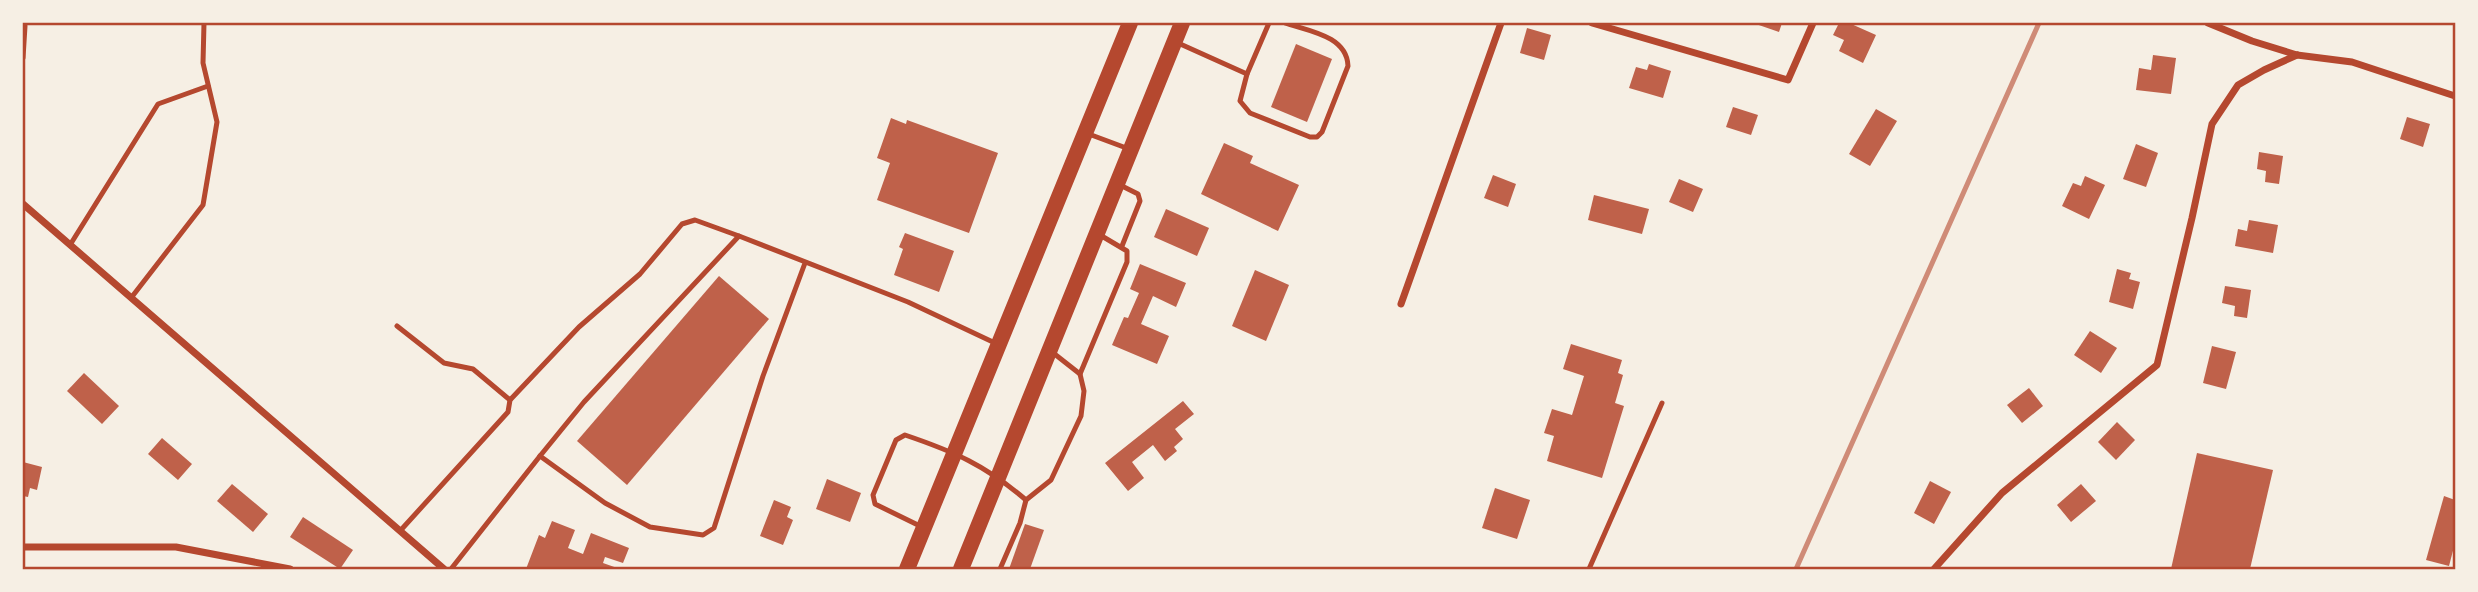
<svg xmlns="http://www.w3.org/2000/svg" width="2478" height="592" font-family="'PT Sans',sans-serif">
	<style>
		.building { fill: #bf614a }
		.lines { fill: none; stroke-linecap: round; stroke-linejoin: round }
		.service { stroke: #b5482f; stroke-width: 5 }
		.minor { stroke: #b5482f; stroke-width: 7 }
		.primary { stroke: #b5482f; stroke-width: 16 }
		.rail { stroke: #cf8b77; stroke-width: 5 }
		.neatline { fill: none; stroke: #b5482f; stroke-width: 2.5 }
	</style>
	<rect width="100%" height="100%" fill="#f6efe4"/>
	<g class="building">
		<path d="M1753 23H1782L1779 32Z"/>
		<path d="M1839 23H1849L1876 35 1863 63 1839 51 1844 40 1833 35Z"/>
		<path d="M1527 28 1551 35 1544 60 1520 53Z"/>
		<path d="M1296 44 1332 59 1307 122 1271 107Z"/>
		<path d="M2153 55 2176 58 2171 94 2136 90 2139 68 2151 70Z"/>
		<path d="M1649 64 1671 71 1663 98 1629 88 1636 67 1647 70Z"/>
		<path d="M1733 107 1758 115 1751 135 1726 127Z"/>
		<path d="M1876 109 1897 121 1870 166 1849 154Z"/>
		<path d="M2407 117 2430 124 2423 147 2400 139Z"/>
		<path d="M891 118 906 124 907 120 998 153 969 233 877 200 890 163 877 158Z"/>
		<path d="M1224 143 1253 156 1250 163 1299 185 1278 231 1201 194Z"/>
		<path d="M2136 144 2158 153 2146 187 2123 179Z"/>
		<path d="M2259 152 2283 156 2279 184 2265 182 2266 171 2257 169Z"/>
		<path d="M1493 175 1516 184 1508 207 1484 198Z"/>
		<path d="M2085 176 2105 185 2089 219 2062 206 2073 183 2081 186Z"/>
		<path d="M1679 179 1703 189 1693 212 1669 202Z"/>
		<path d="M1594 195 1649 209 1642 234 1588 220Z"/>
		<path d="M1166 209 1209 228 1197 256 1154 237Z"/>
		<path d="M2249 220 2278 225 2273 253 2235 246 2238 229 2247 231Z"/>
		<path d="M905 233 954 251 939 292 894 275 903 249 899 247Z"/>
		<path d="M1140 264 1186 283 1176 307 1153 296 1141 324 1169 336 1157 364 1112 345 1124 317 1128 318 1139 293 1130 289Z"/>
		<path d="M2117 269 2131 273 2129 279 2140 282 2133 309 2109 302Z"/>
		<path d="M1255 270 1289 285 1266 341 1232 326Z"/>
		<path d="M719 276 769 319 627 485 577 441Z"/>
		<path d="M2225 286 2251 290 2247 318 2234 316 2235 306 2222 303Z"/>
		<path d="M2090 331 2117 348 2101 373 2074 355Z"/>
		<path d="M1571 344 1622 360 1618 373 1623 375 1615 403 1624 406 1602 478 1547 461 1554 436 1544 433 1552 409 1572 415 1584 376 1563 369Z"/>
		<path d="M2212 346 2236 352 2226 389 2203 383Z"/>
		<path d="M84 373 119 406 102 424 67 391Z"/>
		<path d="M2029 388 2043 406 2022 423 2007 405Z"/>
		<path d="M1183 401 1194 414 1175 429 1183 439 1174 447 1177 451 1165 461 1153 445 1132 462 1144 478 1128 491 1105 463Z"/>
		<path d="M2117 422 2135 440 2116 460 2098 442Z"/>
		<path d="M162 438 192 464 178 480 148 454Z"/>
		<path d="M2197 453 2273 470 2250 569H2171Z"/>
		<path d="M23 462 42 467 37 490 30 488 28 497 23 496Z"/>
		<path d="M827 479 861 493 850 522 816 509Z"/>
		<path d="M1930 481 1951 492 1934 524 1914 513Z"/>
		<path d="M232 484 268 514 253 532 217 501Z"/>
		<path d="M2081 484 2096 501 2071 522 2057 505Z"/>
		<path d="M1495 488 1530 500 1517 539 1482 528Z"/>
		<path d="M2444 496 2455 500V543L2449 566 2426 560Z"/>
		<path d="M774 500 791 507 787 517 793 520 783 545 760 536Z"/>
		<path d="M303 517 353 550 340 569 290 537Z"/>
		<path d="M552 521 575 530 568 548 583 554 591 533 629 548 623 563 605 557 603 563 620 569H526L539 535 545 538Z"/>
		<path d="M1025 524 1044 530 1030 569H1009Z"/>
	</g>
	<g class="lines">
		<g class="service">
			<path d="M1269 23 1247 74 1240 101 1250 113 1310 137H1317L1322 132 1348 66C1347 36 1309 31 1285 23"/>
			<path d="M1178 43 1247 74"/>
			<path d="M23 58 25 26"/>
			<path d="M1086 133 1129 149"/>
			<path d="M1118 184 1138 194 1140 201 1122 246"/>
			<path d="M70 245 158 104 208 86"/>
			<path d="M805 263 763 376 714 528 703 535 650 527 605 503 540 456 584 402 739 236 908 302 995 343"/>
			<path d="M131 298 203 205 217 122 203 63 204 23"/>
			<path d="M397 326 444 363 473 369 510 400"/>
			<path d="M1080 374 1127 262V251L1100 235"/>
			<path d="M920 526 875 504 873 495 896 440 905 435C955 452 985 465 1026 500"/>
			<path d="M400 531 508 412 510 400 579 327 640 274 682 224 695 220 739 236"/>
			<path d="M451 569 540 456"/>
			<path d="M1000 569 1020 523 1026 500 1051 480 1081 416 1084 391 1080 374 1052 352"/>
			<path d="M1589 569 1662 403"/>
		</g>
		<g class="minor">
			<path d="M1592 23 1788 80 1813 23"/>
			<path d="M2208 23 2252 41 2297 55 2352 62 2455 96"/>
			<path d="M23 204 444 569"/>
			<path d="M1401 304 1501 23"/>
			<path d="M23 547H176L290 569"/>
			<path d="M1934 569 2002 493 2157 365 2192 218 2212 124 2238 85 2264 70 2297 55"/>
		</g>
		<g class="primary">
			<path d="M907 569 1130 23"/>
			<path d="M961 569 1182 23"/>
		</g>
		<path class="rail" d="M1796 569 2039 23"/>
	</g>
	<rect width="2478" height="592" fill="none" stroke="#f6efe4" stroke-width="49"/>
	<rect x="24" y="24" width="2430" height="544" class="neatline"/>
</svg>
